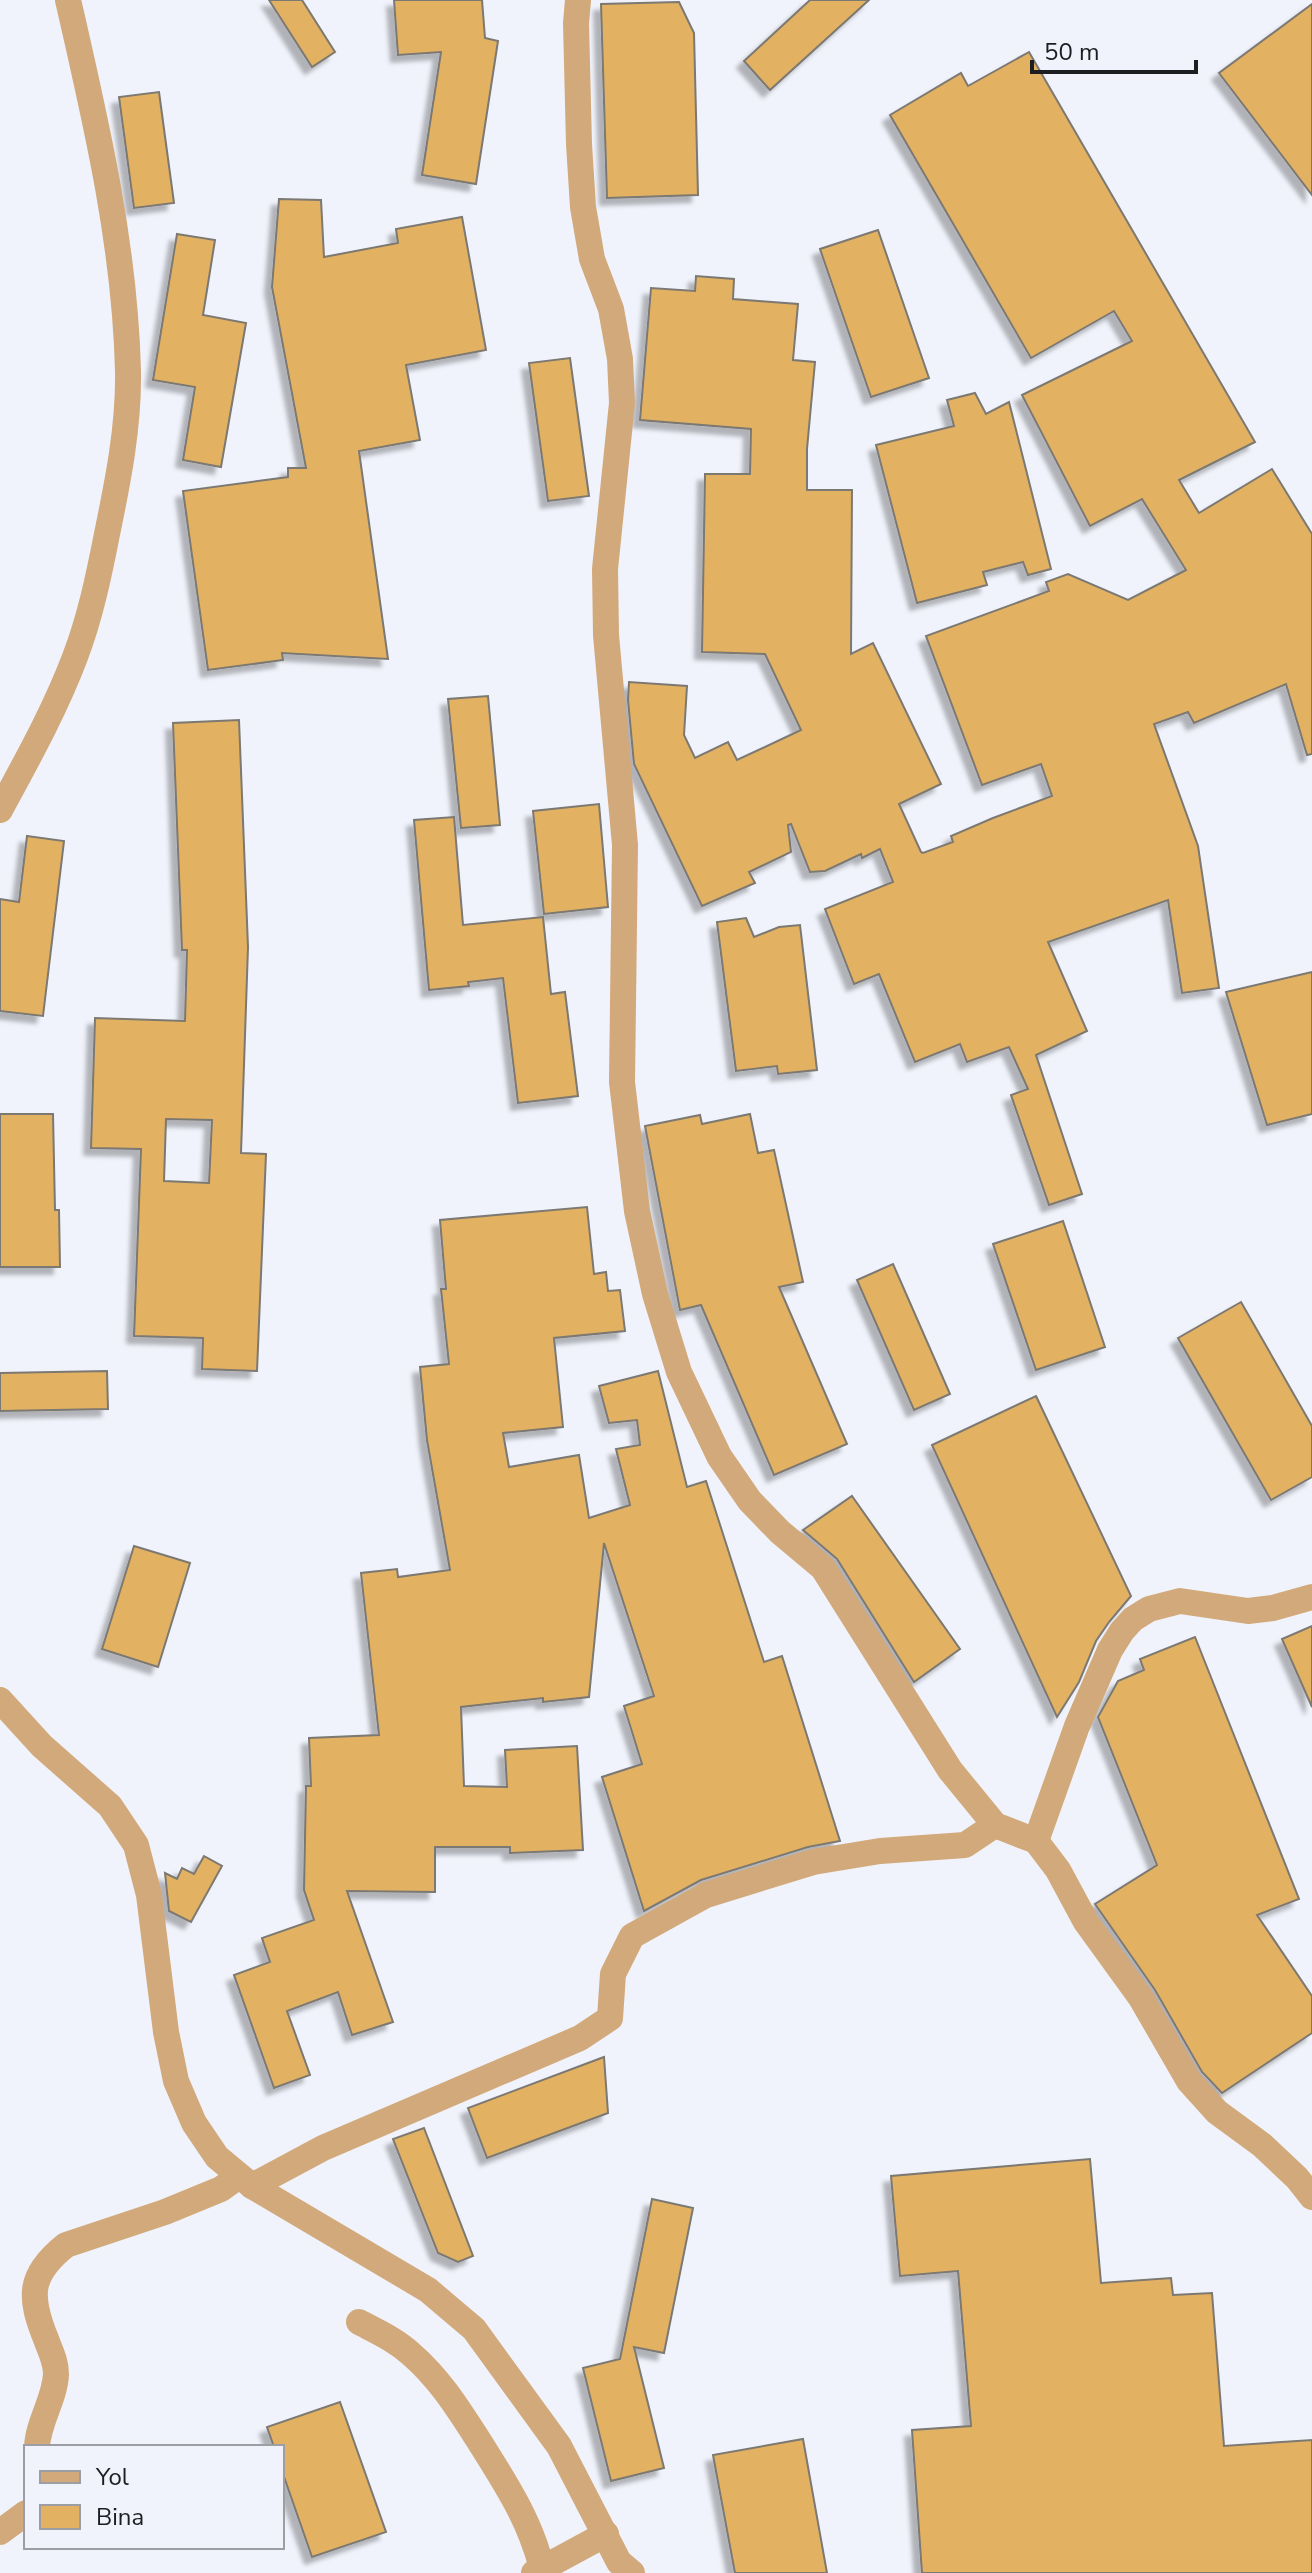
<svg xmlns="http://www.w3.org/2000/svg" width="1312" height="2573" font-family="'Nunito Sans',sans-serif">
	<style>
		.building { fill: #e3b162; stroke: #7c7872; stroke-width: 2; fill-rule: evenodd; filter: url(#shadow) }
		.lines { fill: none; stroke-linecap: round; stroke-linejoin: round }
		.minor { stroke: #d2a97b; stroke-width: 26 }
	</style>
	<defs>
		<filter id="shadow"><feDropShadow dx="-7" dy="7" stdDeviation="2" flood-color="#0004"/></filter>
	</defs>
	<rect width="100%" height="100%" fill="#f0f3fb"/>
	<g class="building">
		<path d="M269 0H302L335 52 312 67Z"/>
		<path d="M394 0H482L485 38 498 41 476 184 422 175 441 52 398 55Z"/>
		<path d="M810 0H869L770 90 744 61Z"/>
		<path d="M679 2 694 33 698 195 607 198 601 4Z"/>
		<path d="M1312 4V195L1219 73Z"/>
		<path d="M1029 52 1255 442 1179 480 1199 513 1272 469 1312 534V754L1307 755 1286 684 1194 723 1188 712 1154 724 1198 846 1219 988 1182 993 1168 900 1048 942 1087 1031 1036 1055 1082 1194 1049 1205 1011 1095 1028 1089 1009 1047 967 1062 960 1044 915 1062 879 974 854 984 825 909 893 882 880 849 862 858 861 854 825 871 810 872 791 824 788 825 791 852 749 872 755 883 702 906 634 764 628 700 629 682 687 686 684 735 695 758 728 742 737 760 801 730 765 654 702 652 705 474H750L751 429 640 420 651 288 695 291 696 276 734 279 733 299 798 304 793 360 815 362 807 449V490H852L851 654 873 643 941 784 899 804 921 852 923 853 953 842 951 836 993 818 1052 796 1041 764 982 785 926 636 1049 591 1046 582 1068 574 1128 600 1186 570 1142 499 1090 526 1022 395 1132 341 1114 311 1031 358 890 115 961 73 968 86Z"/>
		<path d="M159 92 174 203 134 208 119 97Z"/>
		<path d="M279 199 321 200 324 257 398 243 396 229 462 217 486 350 406 365 420 440 359 451 388 659 282 653 283 660 208 670 183 491 288 477V468H306L272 287Z"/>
		<path d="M878 230 929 378 871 397 820 249Z"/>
		<path d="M177 234 215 240 203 315 246 323 221 467 183 460 195 387 153 380Z"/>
		<path d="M570 358 589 496 548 501 529 363Z"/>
		<path d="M975 393 986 414 1009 402 1051 569 1028 575 1023 562 983 572 987 585 917 603 876 445 954 426 947 400Z"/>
		<path d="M488 696 500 825 461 828 448 699Z"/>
		<path d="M239 720 248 947 241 1153 266 1154 257 1371 202 1369 203 1338 134 1336 141 1149 91 1148 95 1018 185 1021 187 950H182L173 723ZM166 1119 212 1120 209 1183 164 1181Z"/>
		<path d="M599 804 608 907 544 914 533 811Z"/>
		<path d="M454 817 463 925 543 917 551 994 565 992 578 1096 518 1103 503 978 468 982 469 986 429 990 414 820Z"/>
		<path d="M27 836 64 841 43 1016 0 1011V899L19 902Z"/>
		<path d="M746 918 754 937 779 927 800 925 817 1070 778 1074 777 1066 736 1071 717 922Z"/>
		<path d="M1312 972V1114L1267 1125 1226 992Z"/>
		<path d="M0 1114H53L55 1210H59L60 1267H0Z"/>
		<path d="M750 1114 758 1153 774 1150 803 1282 779 1287 847 1444 774 1475 701 1305 680 1310 645 1126 700 1115 702 1124Z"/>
		<path d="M587 1207 594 1274 606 1272 608 1291 620 1290 625 1331 554 1338 563 1427 503 1433 509 1467 579 1455 589 1518 630 1505 616 1449 640 1445 637 1420 609 1423 599 1386 658 1371 687 1487 706 1481 764 1662 782 1656 840 1841 808 1847 701 1880 644 1911 602 1777 642 1764 624 1706 654 1696 604 1543 589 1697 543 1702V1698L461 1707 464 1786 507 1787 505 1750 577 1746 583 1850 510 1853V1847H435V1892L347 1891 393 2022 352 2035 338 1992 287 2011 310 2075 274 2088 234 1975 270 1962 262 1938 314 1920 304 1890 306 1786H311L309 1738 379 1735 361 1573 397 1569 398 1577 450 1570 427 1440 420 1367 449 1364 441 1289H446L440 1220Z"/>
		<path d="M1063 1221 1105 1347 1036 1370 993 1244Z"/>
		<path d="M893 1264 950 1394 914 1410 857 1280Z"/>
		<path d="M1241 1302 1312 1426V1477L1271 1500 1178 1338Z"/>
		<path d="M107 1371 108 1409 0 1411V1373Z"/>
		<path d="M1036 1396 1131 1596 1109 1622 1096 1641 1079 1682 1057 1717 932 1445Z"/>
		<path d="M852 1496 960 1649 914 1682 837 1559 803 1530Z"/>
		<path d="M134 1546 190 1563 158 1667 102 1649Z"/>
		<path d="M1312 1626V1707L1282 1639Z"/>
		<path d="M1195 1637 1299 1899 1257 1915 1312 1996V2033L1222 2093 1202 2072 1155 1990 1095 1904 1157 1865 1098 1717 1118 1681 1144 1670 1140 1659Z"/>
		<path d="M204 1856 222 1866 191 1922 169 1911 165 1873 177 1879 182 1868 194 1874Z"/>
		<path d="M604 2057 608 2113 487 2158 468 2108Z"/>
		<path d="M424 2128 473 2256 458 2262 438 2253 393 2139Z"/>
		<path d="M1090 2159 1101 2283 1171 2278 1173 2295 1212 2293 1224 2446 1312 2440V2573H922L912 2430 971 2426 958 2271 900 2276 891 2176Z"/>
		<path d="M652 2199 693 2208 664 2353 634 2347 664 2468 611 2481 583 2368 620 2359Z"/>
		<path d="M340 2402 386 2532 312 2557 282 2471V2447H274L267 2427Z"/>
		<path d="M803 2439 827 2573H735L713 2455Z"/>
	</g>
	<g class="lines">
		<g class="minor">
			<path d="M578 0 576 23 579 144 583 207 592 259 611 309 620 359 622 403 605 569 606 635 625 845 622 1082 637 1211 655 1294 679 1372 719 1456 750 1501 780 1532 823 1568 950 1770 995 1825 1036 1841 1058 1870 1086 1922 1141 1998 1189 2081 1217 2112 1262 2145 1297 2178 1312 2197"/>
			<path d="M0 810C27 760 55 710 75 657 90 618 99 575 107 534 118 481 129 426 128 371 125 245 96 122 68 0"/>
			<path d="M0 1700 42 1746 110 1806 136 1845 149 1895 166 2032 176 2081 194 2123 217 2157 252 2186 428 2290 474 2329 559 2446 619 2562 632 2573"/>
			<path d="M1036 1841 1077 1726 1110 1650 1122 1631 1133 1619 1149 1609 1180 1601 1248 1611 1273 1608 1312 1597"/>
			<path d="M252 2186 323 2148 580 2038 610 2018 613 1974 632 1936 706 1895 813 1862 880 1851 965 1845 995 1825"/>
			<path d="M359 2322C378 2332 396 2340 411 2354 440 2379 459 2410 479 2441 506 2484 532 2523 543 2573"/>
			<path d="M37 2447C38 2422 55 2399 56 2374 56 2361 50 2350 46 2339 29 2297 28 2275 66 2245L165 2212 221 2189 239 2176"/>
			<path d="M0 2532 26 2513"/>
			<path d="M534 2573 606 2534"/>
		</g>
	</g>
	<rect x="24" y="2445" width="260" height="104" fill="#f0f3fb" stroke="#9c9ea4" stroke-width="2"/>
	<rect x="40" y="2471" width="40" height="12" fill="#d2a97b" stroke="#9c9ea4" stroke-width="2"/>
	<text x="96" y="2485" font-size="24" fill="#1d1e21">Yol</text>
	<rect x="40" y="2505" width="40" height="24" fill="#e3b162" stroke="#9c9ea4" stroke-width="2"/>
	<text x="96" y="2525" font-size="24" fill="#1d1e21">Bina</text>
	<path d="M1032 60v12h164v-12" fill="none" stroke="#1d1e21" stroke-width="4"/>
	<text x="1044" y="60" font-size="24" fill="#1d1e21" stroke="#f0f3fb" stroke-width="6" paint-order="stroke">50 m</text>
</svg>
